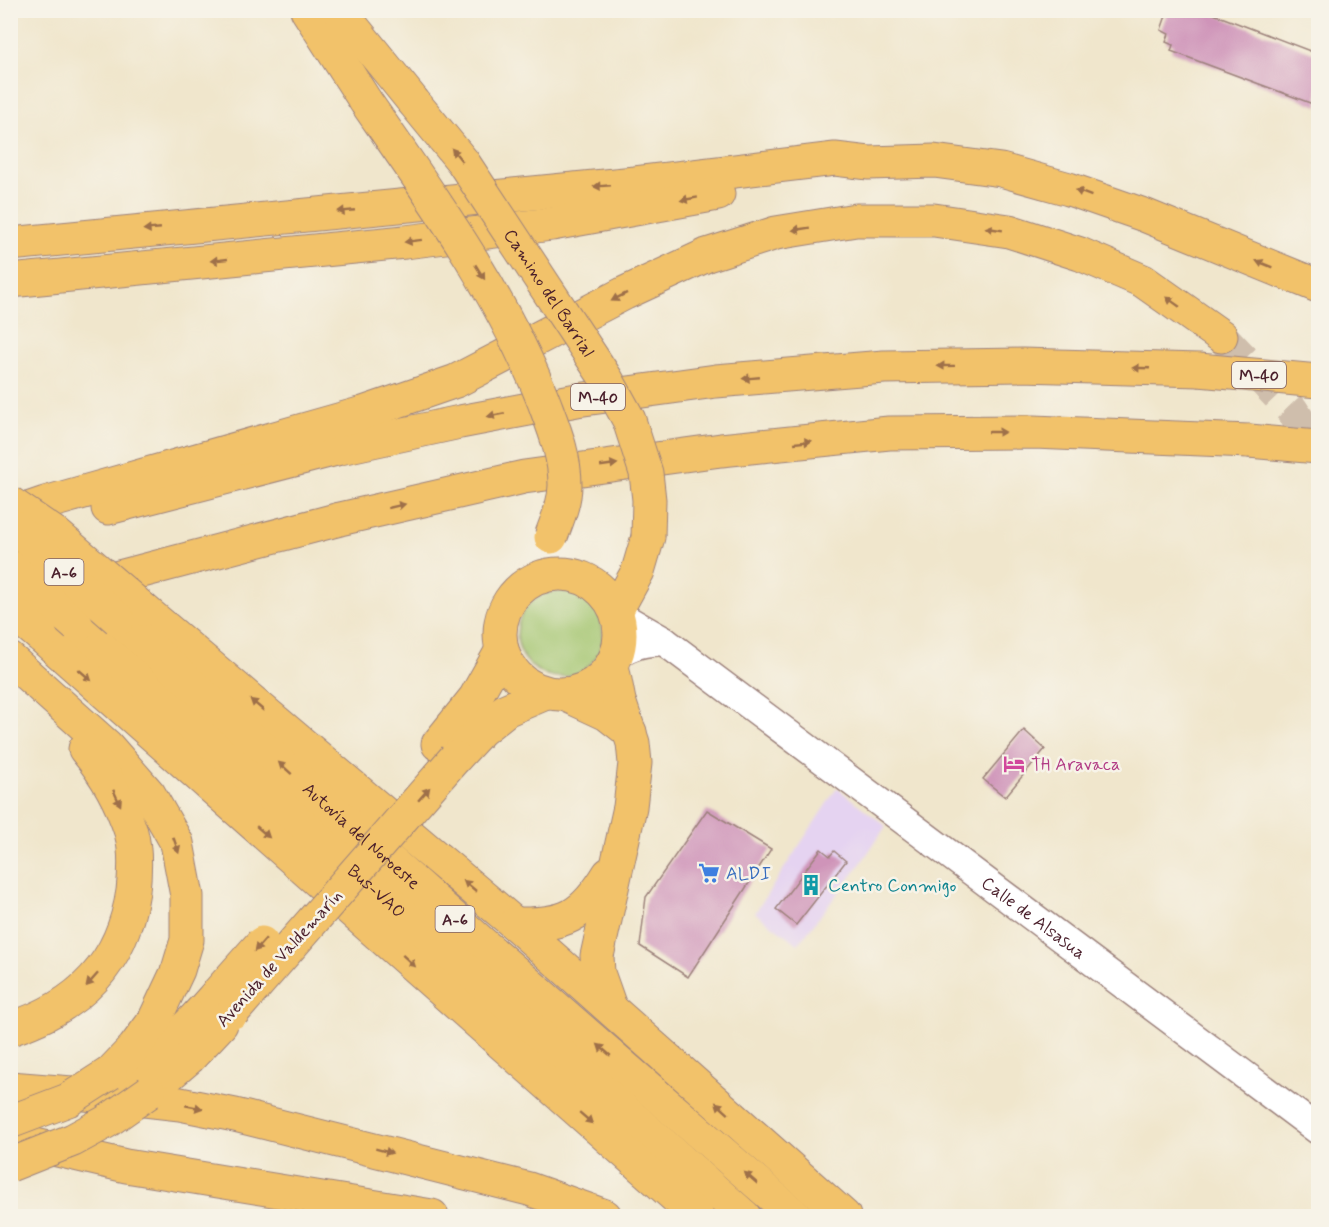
<svg xmlns="http://www.w3.org/2000/svg" width="1329" height="1227" font-family="Mynerve,sans-serif">
	<style>
		.built { fill: #e5d3f1 }
		.green { fill: #a3c56e; stroke: #76724c; stroke-width: 1.5 }
		.building { fill: #cf94b9 }
		.lines { fill: none; stroke-linecap: round; stroke-linejoin: round }
		.highway-tunnel { stroke: #cfbeac; stroke-width: 33; stroke-dasharray: 33 16; stroke-linecap: butt }
		.minor-casing { stroke: #9d827c; stroke-width: 31 }
		.major-casing { stroke: #9d827c; stroke-width: 35 }
		.highway-casing { stroke: #9d827c; stroke-width: 35 }
		.minor { stroke: #fff; stroke-width: 28 }
		.major { stroke: #f2c26a; stroke-width: 33 }
		.highway { stroke: #f2c26a; stroke-width: 33 }
		.major-bridge-casing { stroke: #9d827c; stroke-width: 35; stroke-linecap: butt }
		.highway-bridge-casing { stroke: #9d827c; stroke-width: 35; stroke-linecap: butt }
		.major-bridge { stroke: #f2c26a; stroke-width: 33 }
		.highway-bridge { stroke: #f2c26a; stroke-width: 33 }
		.oneway { fill: #9e704a }
		.labels { text-anchor: middle; stroke-width: 5; stroke-linejoin: round; paint-order: stroke }
		.shield { fill: #f7f3e8; stroke: #7e5f64; stroke-width: 1.5 }
		.shield-label { font-size: 16px; font-weight: bold; fill: #4a1f2b }
		.street-label { font-size: 18px; fill: #4a1f2b; stroke: #f7f3e8 }
		.hotel-label { font-size: 18px; fill: #b23c85; stroke: #f7f3e8; text-anchor: start }
		.shop-label { font-size: 18px; fill: #366cbe; stroke: #f7f3e8; text-anchor: start }
		.culture-label { font-size: 18px; fill: #0d838f; stroke: #f7f3e8; text-anchor: start }
	</style>
	<rect width="100%" height="100%" fill="#f7f3e8"/>
	<filter id="ink" filterUnits="userSpaceOnUse"><feTurbulence type="fractalNoise" baseFrequency=".0167" numOctaves="2"/><feDisplacementMap in="SourceGraphic" scale="12" xChannelSelector="R" yChannelSelector="G"/><feConvolveMatrix kernelMatrix="1 2 1 2 8 2 1 2 1" color-interpolation-filters="sRGB"/></filter>
	<filter id="wash" filterUnits="userSpaceOnUse"><feTurbulence type="fractalNoise" baseFrequency=".008" numOctaves="4" result="noise"/><feDisplacementMap in="SourceGraphic" scale="24" xChannelSelector="R" yChannelSelector="G"/><feGaussianBlur stdDeviation="1.35" result="paint"/><feColorMatrix in="noise" values="0 0 0 0 0 0 0 0 0 0 0 0 0 0 0 0 0 1.4 0 .05"/><feComposite in="paint" operator="in"/></filter>
	<g filter="url(#wash)">
		<rect width="100%" height="100%" fill="#f0e6cc"/>
		<path class="built" d="M837 788 886 826 857 869 798 944 755 913Z"/>
		<circle class="green" cx="560" cy="634" r="43"/>
		<g id="blocks">
			<g class="building">
				<path d="M1168 10H1203L1318 54V106L1171 51 1173 45 1166 42 1169 34 1161 30Z"/>
				<path d="M1024 730 1045 749 1005 797 983 779Z"/>
				<path d="M707 810 771 849 688 977 640 946 646 897Z"/>
				<path d="M821 849 830 856 834 851 846 861 796 925 776 909Z"/>
			</g>
		</g>
	</g>
	<g filter="url(#ink)">
		<use href="#blocks" fill-opacity="0" stroke="#9d827c" stroke-width="1.5"/>
		<g class="lines">
			<path class="highway-tunnel" d="M1221 336 1292 410 1318 450"/>
			<defs>
				<g id="minor">
					<path id="s1" d="M617 614 664 641 1318 1130"/>
					<path d="M617 655C632 644 645 642 664 641"/>
				</g>
				<g id="major">
					<path d="M307 10 366 102"/>
					<path d="M339 10 412 100"/>
					<circle cx="560" cy="634" r="60"/>
					<path d="M616 611 638 571 648 537"/>
					<path d="M438 744 475 698 502 650"/>
					<path d="M455 758 481 730 506 710 546 693"/>
					<path d="M124 1082C158 1057 187 1028 215 996"/>
					<path d="M149 1092 189 1058 221 1024"/>
				</g>
				<g id="highway">
					<path d="M10 244 635 183 835 159 869 163 934 161 1001 170 1069 189 1144 215 1318 286"/>
					<path d="M10 281 405 242 552 224 718 194"/>
					<path d="M108 508 340 448 460 422 577 400 716 381 884 367 1022 365 1199 370"/>
					<path d="M10 515 45 503 363 413 456 381 625 293 707 255 776 233 856 220H934L1009 231 1080 254 1143 281 1221 336"/>
					<path d="M85 586 340 519 524 477 721 450 889 433 1034 432 1249 441"/>
					<path d="M143 609 515 924 844 1216"/>
					<path id="s2" d="M118 619 482 943 795 1216"/>
					<path id="s3" d="M77 626 744 1216"/>
					<path d="M41 636 697 1216"/>
					<path d="M10 659 107 746 149 794 177 843 187 896V940L178 970 154 1021 134 1048 110 1073"/>
					<path d="M564 694 607 714 630 732"/>
					<path d="M515 924C565 925 582 918 609 874"/>
					<path d="M610 1007 598 973 597 956 630 807 635 763 633 743 619 701 612 665"/>
					<path d="M10 1029C80 1006 122 964 133 891 135 873 136 850 131 832 121 801 105 773 85 749"/>
					<path d="M10 1088 109 1096 180 1104 235 1115 529 1189 605 1216"/>
					<path d="M10 1139 126 1166 432 1216"/>
				</g>
			</defs>
			<use href="#minor" class="minor-casing"/>
			<use href="#major" class="major-casing"/>
			<use href="#highway" class="highway-casing"/>
			<use href="#minor" class="minor"/>
			<use href="#major" class="major"/>
			<use href="#highway" class="highway"/>
			<defs>
				<g id="major-bridge">
					<path id="s4" d="M412 100 463 162 607 380 629 420 646 473 649 500 648 537"/>
					<path d="M366 102C432 197 501 292 544 402 554 429 565 455 565 485 565 503 557 520 551 537"/>
					<path d="M215 996 262 943"/>
					<path d="M233 1012 455 758"/>
					<path d="M10 1165 73 1140 106 1122 149 1092"/>
				</g>
				<g id="highway-bridge">
					<path d="M1199 370 1318 381"/>
					<path d="M1249 441 1318 447"/>
					<path d="M10 503 57 535 143 609"/>
					<path d="M11 525 118 619"/>
					<path d="M10 567 77 626"/>
					<path d="M10 610 41 636"/>
					<path d="M10 1122 68 1100 110 1073"/>
				</g>
			</defs>
			<use href="#major-bridge" class="major-bridge-casing"/>
			<use href="#highway-bridge" class="highway-bridge-casing"/>
			<use href="#major-bridge" class="major-bridge"/>
			<use href="#highway-bridge" class="highway-bridge"/>
		</g>
		<defs><path id="oneway-solid" d="M-6-.8H1V-3.2L6.5 0L1 3.2V.8H-6Z" transform="scale(1.5)"/></defs>
		<g class="oneway">
			<use href="#oneway-solid" transform="translate(457 155) rotate(-129)"/>
			<use href="#oneway-solid" transform="translate(602 186) rotate(175)"/>
			<use href="#oneway-solid" transform="translate(1083 193) rotate(-160)"/>
			<use href="#oneway-solid" transform="translate(689 199) rotate(170)"/>
			<use href="#oneway-solid" transform="translate(346 211) rotate(175)"/>
			<use href="#oneway-solid" transform="translate(152 229) rotate(175)"/>
			<use href="#oneway-solid" transform="translate(801 229) rotate(171)"/>
			<use href="#oneway-solid" transform="translate(994 229) rotate(-171)"/>
			<use href="#oneway-solid" transform="translate(413 241) rotate(173)"/>
			<use href="#oneway-solid" transform="translate(219 260) rotate(174)"/>
			<use href="#oneway-solid" transform="translate(1264 264) rotate(-158)"/>
			<use href="#oneway-solid" transform="translate(480 272) rotate(58)"/>
			<use href="#oneway-solid" transform="translate(619 297) rotate(153)"/>
			<use href="#oneway-solid" transform="translate(1173 302) rotate(-145)"/>
			<use href="#oneway-solid" transform="translate(946 366) rotate(179)"/>
			<use href="#oneway-solid" transform="translate(1141 368) rotate(-178)"/>
			<use href="#oneway-solid" transform="translate(751 378) rotate(175)"/>
			<use href="#oneway-solid" transform="translate(496 415) rotate(169)"/>
			<use href="#oneway-solid" transform="translate(997 432)"/>
			<use href="#oneway-solid" transform="translate(803 442) rotate(-6)"/>
			<use href="#oneway-solid" transform="translate(609 465) rotate(-8)"/>
			<use href="#oneway-solid" transform="translate(397 506) rotate(-13)"/>
			<use href="#oneway-solid" transform="translate(85 675) rotate(41)"/>
			<use href="#oneway-solid" transform="translate(257 705) rotate(-140)"/>
			<use href="#oneway-solid" transform="translate(285 768) rotate(-138)"/>
			<use href="#oneway-solid" transform="translate(424 794) rotate(-49)"/>
			<use href="#oneway-solid" transform="translate(117 798) rotate(65)"/>
			<use href="#oneway-solid" transform="translate(263 832) rotate(41)"/>
			<use href="#oneway-solid" transform="translate(176 845) rotate(71)"/>
			<use href="#oneway-solid" transform="translate(470 886) rotate(-140)"/>
			<use href="#oneway-solid" transform="translate(260 945) rotate(131)"/>
			<use href="#oneway-solid" transform="translate(409 961) rotate(42)"/>
			<use href="#oneway-solid" transform="translate(92 980) rotate(132)"/>
			<use href="#oneway-solid" transform="translate(604 1050) rotate(-139)"/>
			<use href="#oneway-solid" transform="translate(194 1107) rotate(11)"/>
			<use href="#oneway-solid" transform="translate(722 1108) rotate(-138)"/>
			<use href="#oneway-solid" transform="translate(586 1118) rotate(41)"/>
			<use href="#oneway-solid" transform="translate(384 1151) rotate(15)"/>
			<use href="#oneway-solid" transform="translate(751 1178) rotate(-139)"/>
		</g>
	</g>
	<defs>
		<symbol id="hotel-bare" viewBox="-9 -9 18 18"><path d="M-6-4.5h1.5V1H6V5H4.5V3h-9V5H-6ZM-4 0a1.8 1.8 0 1 1 3.6 0ZM.5 0V-2.5h3Q6-2.5 6 0Z" fill="#d1479c" stroke="#f7f3e8" stroke-width="2.5" paint-order="stroke"/></symbol>
		<symbol id="supermarket-bare" viewBox="-9 -9 18 18"><path d="M-6-5.5h2.5l.6 2H6L4.5 2H-2.5L-4.4-4H-6ZM-1.5 3.2a1.3 1.3 0 1 0 .1 0ZM3 3.2a1.3 1.3 0 1 0 .1 0Z" fill="#3f7fe0" stroke="#f7f3e8" stroke-width="2.5" paint-order="stroke"/></symbol>
		<symbol id="building-bare" viewBox="-9 -9 18 18"><path d="M-4-6H4V6H1V3H-1V6H-4ZM-2.5-4.3h1.7v1.8h-1.7ZM.8-4.3h1.7v1.8H.8ZM-2.5-1h1.7V.8h-1.7ZM.8-1h1.7V.8H.8Z" fill="#0f9aa8" stroke="#f7f3e8" stroke-width="2.5" paint-order="stroke"/></symbol>
	</defs>
	<g fill-rule="evenodd">
		<use href="#hotel-bare" x="999" y="749" width="30" height="30"/>
		<use href="#supermarket-bare" x="694" y="858" width="30" height="30"/>
		<use href="#building-bare" x="796" y="870" width="30" height="30"/>
	</g>
	<g class="labels">
		<g class="shield">
			<rect x="1232" y="362" width="54" height="26" rx="4.5"/>
			<rect x="571" y="384" width="54" height="26" rx="4.5"/>
			<rect x="44.5" y="559" width="39" height="26" rx="4.5"/>
			<rect x="435.5" y="906" width="39" height="26" rx="4.5"/>
		</g>
		<g class="shield-label">
			<text x="1259" y="381">M-40</text>
			<text x="598" y="403">M-40</text>
			<text x="64" y="578">A-6</text>
			<text x="455" y="925">A-6</text>
		</g>
		<g class="street-label">
			<text dy="6" stroke="none"><textPath href="#s4" startOffset="237">Camino del Barrial</textPath></text>
			<text dy="6" stroke="none"><textPath href="#s2" startOffset="326">Autovía del Noroeste</textPath></text>
			<text dy="6" stroke="none"><textPath href="#s3" startOffset="400">Bus-VAO</textPath></text>
			<text dy="6" stroke="none"><textPath href="#s1" startOffset="516">Calle de Alsasua</textPath></text>
			<text transform="translate(279 958) rotate(-48)" y="6">Avenida de Valdemarín</text>
		</g>
		<g class="hotel-label">
			<text x="1031" y="770">TH Aravaca</text>
		</g>
		<g class="shop-label">
			<text x="726" y="879">ALDI</text>
		</g>
		<g class="culture-label">
			<text x="828" y="891">Centro Conmigo</text>
		</g>
	</g>
	<rect width="1329" height="1227" fill="none" stroke="#f7f3e8" stroke-width="36"/>
</svg>
